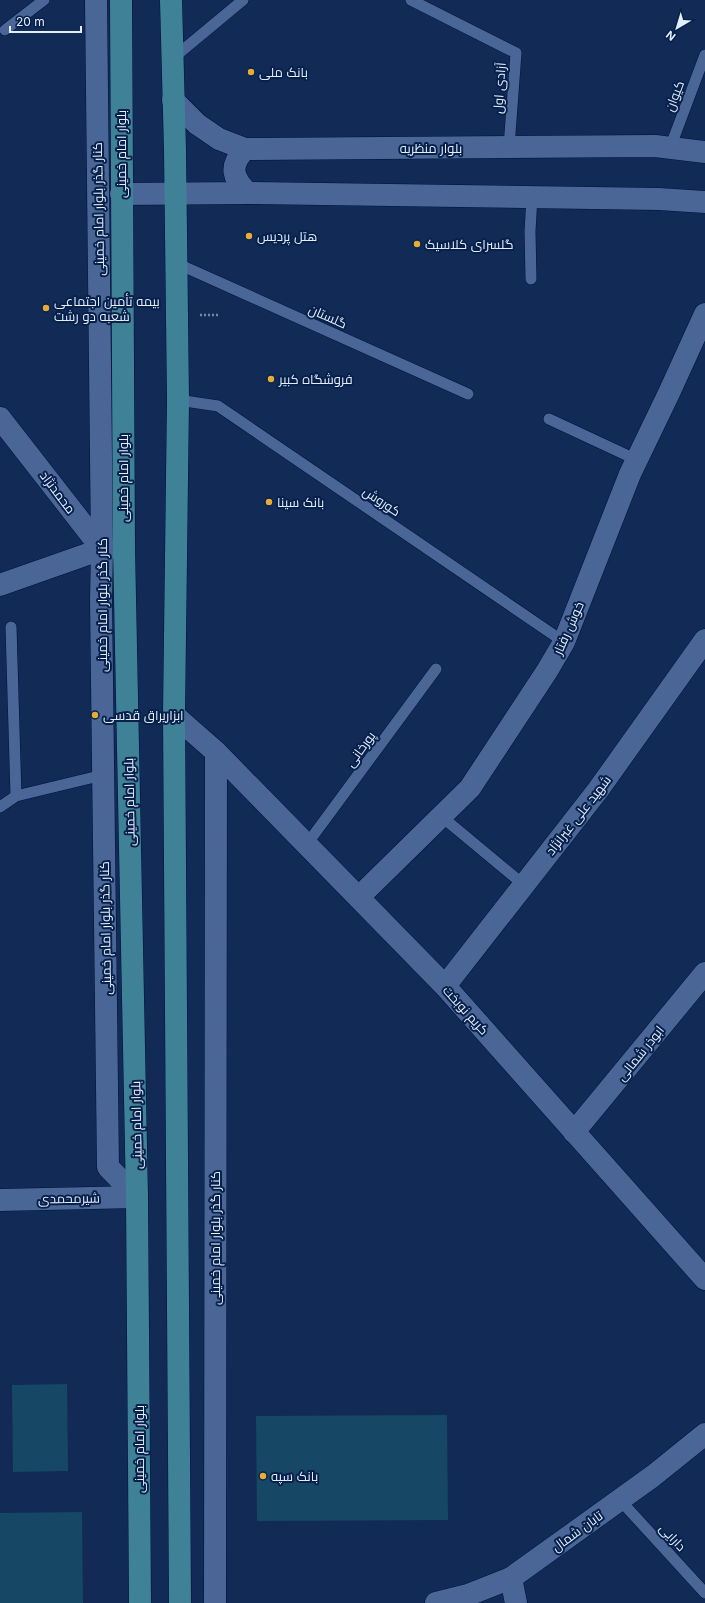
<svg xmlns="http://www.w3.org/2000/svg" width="705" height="1603" font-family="Inter,Cairo,sans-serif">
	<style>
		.building { fill: #164765 }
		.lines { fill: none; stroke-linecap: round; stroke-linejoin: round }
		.lane-casing { stroke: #00113a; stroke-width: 12 }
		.street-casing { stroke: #00113a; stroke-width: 23 }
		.secondary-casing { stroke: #00113a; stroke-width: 23 }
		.primary-casing { stroke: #00113a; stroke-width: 23 }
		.path { stroke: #7789a8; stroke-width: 2.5; stroke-dasharray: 2 2; stroke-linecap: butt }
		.lane { stroke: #496696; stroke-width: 11 }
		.street { stroke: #496696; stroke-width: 22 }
		.secondary { stroke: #496696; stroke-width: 22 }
		.primary { stroke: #3f8298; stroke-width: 22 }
		.poi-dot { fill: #e7ac37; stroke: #07214b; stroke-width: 1.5 }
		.labels { text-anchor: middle; stroke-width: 4; stroke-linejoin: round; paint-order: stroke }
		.poi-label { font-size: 13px; fill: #e4eeff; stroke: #07214b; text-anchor: start }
		.street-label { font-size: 13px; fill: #e4eeff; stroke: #07214b }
	</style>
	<rect width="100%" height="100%" fill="#112b56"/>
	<g class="building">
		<path d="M67 1384 68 1471 13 1472 12 1385Z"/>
		<path d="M447 1415 448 1520 257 1521 256 1416Z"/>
		<path d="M82 1512 83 1603H0V1513Z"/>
	</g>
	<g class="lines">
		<defs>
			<g id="lane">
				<path d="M411 0 516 53 509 147"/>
				<path d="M5 30 44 0"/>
				<path d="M172 59 243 0"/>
				<path d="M670 148 705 55"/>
				<path d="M176 263 468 394"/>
				<path d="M531 279 530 231 532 197"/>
				<path d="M178 400 218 406 564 642"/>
				<path d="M549 419 637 460"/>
				<path d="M11 627 16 796"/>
				<path d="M0 807 16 796 103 775"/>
				<path d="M441 816 524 885"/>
				<path d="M307 844 436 669"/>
				<path d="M620 1500 705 1593"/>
			</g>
			<g id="street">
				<path d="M0 418 102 549H107"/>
				<path d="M0 585 102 549 96 0"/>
				<path d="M216 752 445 986 705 1279"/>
				<path d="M359 897 470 788 547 671 564 642 630 474 669 393 705 314"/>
				<path d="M445 986 598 790 705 640"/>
				<path d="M574 1132 705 973"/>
				<path d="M0 1200 137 1197"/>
				<path d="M436 1603 468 1595 511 1578 653 1476 705 1434"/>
			</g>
			<g id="secondary">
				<path d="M173 100 197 124 219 139 245 149 655 146 705 152"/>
				<path d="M245 149C229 166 232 178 248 193"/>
				<path d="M121 194 248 193 659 199 705 202"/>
				<path d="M102 549 101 600 108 1167 137 1197"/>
				<path d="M174 715 216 752 215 1603"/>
				<path d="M511 1578 516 1603"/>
			</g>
			<g id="primary">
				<path d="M121 0 124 548 137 1197 140 1603"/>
				<path d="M171 0 175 150 178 400 174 715 180 1603"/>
			</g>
		</defs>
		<use href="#lane" class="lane-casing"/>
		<use href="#street" class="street-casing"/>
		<use href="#secondary" class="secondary-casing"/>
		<use href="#primary" class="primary-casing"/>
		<path class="path" d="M200 315H218"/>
		<use href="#lane" class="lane"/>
		<use href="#street" class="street"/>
		<use href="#secondary" class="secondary"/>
		<use href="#primary" class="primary"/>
	</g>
	<g class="poi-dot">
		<circle cx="251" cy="72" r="4"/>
		<circle cx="249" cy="236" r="4"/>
		<circle cx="417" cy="244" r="4"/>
		<circle cx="46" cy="308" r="4"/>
		<circle cx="271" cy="379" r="4"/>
		<circle cx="269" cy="502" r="4"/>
		<circle cx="95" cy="715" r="4"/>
		<circle cx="263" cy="1476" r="4"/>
	</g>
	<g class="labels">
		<g class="poi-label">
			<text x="259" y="77">بانک ملی</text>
			<text x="257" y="241">هتل پرديس</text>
			<text x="425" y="249">گلسرای کلاسیک</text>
			<text x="54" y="306">بیمه تأمین اجتماعی<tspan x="54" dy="15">شعبه دو رشت</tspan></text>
			<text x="279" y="384">فروشگاه کبیر</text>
			<text x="277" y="507">بانک سینا</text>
			<text x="103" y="720">ابزاریراق قدسی</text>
			<text x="271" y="1481">بانک سپه</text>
		</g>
		<g class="street-label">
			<text transform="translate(499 88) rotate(-86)" y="5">آزادی اول</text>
			<text transform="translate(674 96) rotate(-69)" y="5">کیوان</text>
			<text x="431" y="153">بلوار منظریه</text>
			<text transform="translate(121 154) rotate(-90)" y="5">بلوار امام خمینی</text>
			<text transform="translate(98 209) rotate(-91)" y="5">کنار گذر بلوار امام خمینی</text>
			<text transform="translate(328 316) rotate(24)" y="5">گلستان</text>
			<text transform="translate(123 478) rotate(-90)" y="5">بلوار امام خمینی</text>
			<text transform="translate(58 492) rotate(53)" y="5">محمدنژاد</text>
			<text transform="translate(382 501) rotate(34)" y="5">کوروش</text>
			<text transform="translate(102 605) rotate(-90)" y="5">کنار گذر بلوار امام خمینی</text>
			<text transform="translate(568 628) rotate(-66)" y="5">خوش رفتار</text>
			<text transform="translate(360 749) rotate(-54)" y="5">پورخانی</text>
			<text transform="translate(129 802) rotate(-91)" y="5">بلوار امام خمینی</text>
			<text transform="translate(578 815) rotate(-52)" y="5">شهید علی غبرانژاد</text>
			<text transform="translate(105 928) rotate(-91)" y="5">کنار گذر بلوار امام خمینی</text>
			<text transform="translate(466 1010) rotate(48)" y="5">کریم نوبخت</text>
			<text transform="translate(640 1053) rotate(-51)" y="5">ابوذر شمالی</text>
			<text transform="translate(136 1125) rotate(-91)" y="5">بلوار امام خمینی</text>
			<text transform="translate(69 1198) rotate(-1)" y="5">شیرمحمدی</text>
			<text transform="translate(215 1238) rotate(-90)" y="5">کنار گذر بلوار امام خمینی</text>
			<text transform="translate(139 1449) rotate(-90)" y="5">بلوار امام خمینی</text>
			<text transform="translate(577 1531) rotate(-36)" y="5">تابان شمال</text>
			<text transform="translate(673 1537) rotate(47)" y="5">دارایی</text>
		</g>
	</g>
	<g transform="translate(677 28) rotate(218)" stroke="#07214b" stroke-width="3" paint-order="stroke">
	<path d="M0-3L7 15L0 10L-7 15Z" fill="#e4eeff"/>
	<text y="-6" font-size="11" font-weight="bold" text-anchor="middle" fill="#e4eeff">N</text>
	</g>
	<path d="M10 26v6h71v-6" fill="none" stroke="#e4eeff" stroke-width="2"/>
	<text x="16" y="26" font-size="12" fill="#e4eeff" stroke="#07214b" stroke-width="3" paint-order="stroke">20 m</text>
</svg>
